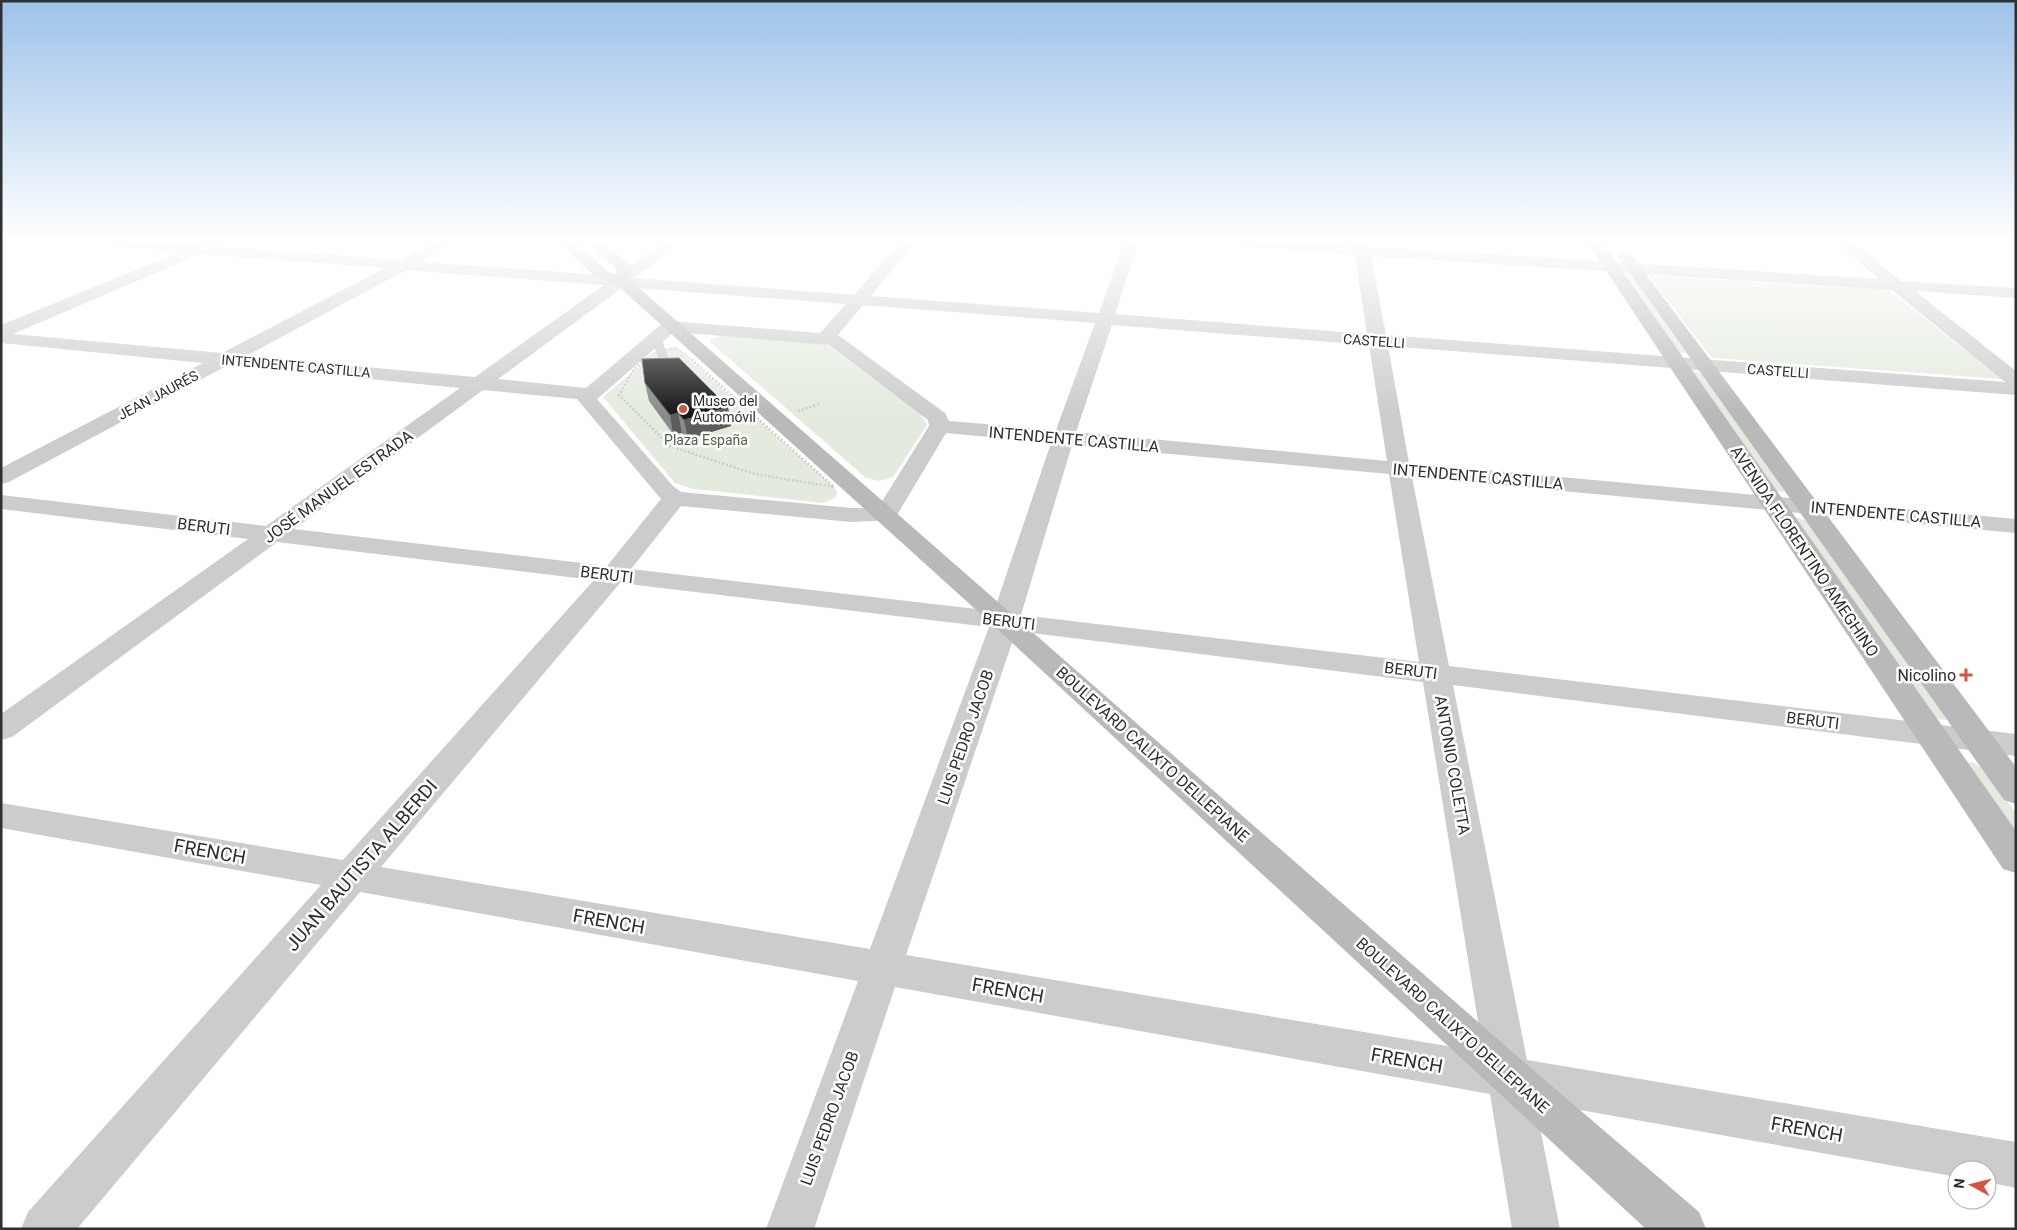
<svg xmlns="http://www.w3.org/2000/svg" width="2017" height="1230" font-family="Roboto,sans-serif">
	<style>
		.green { fill: #e3ebde }
		.lines { fill: none; stroke-linecap: round; stroke-linejoin: round }
		.path-far1 { stroke: #ccc; stroke-width: 2; stroke-dasharray: 1 1; stroke-linecap: butt }
		.path { stroke: #ccc; stroke-width: 2.5; stroke-dasharray: 2 2; stroke-linecap: butt }
		.lane { fill: #ccc; fill-rule: evenodd }
		.street { fill: #ccc; fill-rule: evenodd }
		.secondary { fill: #b9b9b9; fill-rule: evenodd }
		.wall { fill: #8a8a8a }
		.shaded-wall { fill: #5c5c5c }
		.building { fill: #161616; stroke: #5c5c5c }
		.poi-dot { fill: #d75441; stroke: #fff; stroke-width: 2 }
		.labels { text-anchor: middle; stroke-width: 5; stroke-linejoin: round; paint-order: stroke }
		.far-street-label { font-size: 14px; fill: #2f2f2f; stroke: #fff }
		.far-poi-label { font-size: 14px; fill: #2f2f2f; stroke: #fff; text-anchor: start }
		.far-park-label { font-size: 14px; fill: #4b6740; stroke: #fff }
		.street-label { font-size: 16px; fill: #2f2f2f; stroke: #fff }
		.poi-label { font-size: 16px; fill: #2f2f2f; stroke: #fff; text-anchor: end }
		.near-street-label { font-size: 19px; fill: #2f2f2f; stroke: #fff }
	</style>
	<rect width="100%" height="100%" fill="#fff"/>
	<g class="green">
		<path d="M574 242H588L608 260 596 262Z"/>
		<path d="M1623 273 1631 274 1686 353H1679Z"/>
		<path d="M1648 275 1889 290 2002 379 1712 358Z"/>
		<path d="M724 335 820 343 829 346 921 414 927 425 893 477 879 481 866 478 710 342 711 339Z"/>
		<path d="M676 348 834 487 837 492 836 497 824 503 693 489 675 483 603 397 658 350Z"/>
		<path d="M1692 371 1701 373 1785 492 1777 491Z"/>
		<path d="M1795 517 1807 521 1947 720 1936 719Z"/>
		<path d="M1972 762 1984 769 2016 813V837L1966 763Z"/>
	</g>
	<g class="lines">
		<path class="path-far1" d="M644 360 656 352 676 348 692 360"/>
		<g class="path">
			<path d="M645 359 634 369 619 395 670 446 755 474 834 487 691 359"/>
			<path d="M798 411 819 404"/>
		</g>
		<path class="lane" d="M653 335 661 337 674 374 673 376H665L664 374 651 337Z"/>
		<path class="street" d="M97 242H167L401 260 435 242H454L421 262 616 276 664 242H681L635 278 854 295 900 242H915L871 296 1099 313 1124 242H1139L1115 314 1367 334 1355 255 1233 246 1226 242H1307L1354 245V242H1369V246L1879 279 1836 242H1853L1901 281 2016 288V298L1915 291 2016 371V395L1388 346 1409 463 2016 519V533L1412 477 1449 666 2016 734V756L1453 685 1527 1060 2016 1142V1188L1987 1182V1170H1957V1177L1535 1102 1560 1229H1512L1490 1094 895 987 814 1229H766L858 981 360 892 77 1229H21L28 1212 321 885 1 828V803L343 860 594 580 277 542 12 737 1 740V714L248 539 1 509V495L266 526 460 388 228 365 9 482 1 484V468L203 363 1 343V325L180 252 104 246ZM200 254 385 268 222 353 13 334ZM1371 256 1892 290 2005 382 1386 335ZM406 270 604 285 475 377 246 356ZM623 287 846 304 820 333 670 321 664 322 586 388 498 379ZM863 305 1095 323 1056 430 949 421 945 413 838 335ZM1112 325 1369 345 1387 461 1076 432ZM674 332 829 345 928 420 929 426 878 508H851L681 492 673 486 597 399ZM483 390 577 399 661 499 607 566 294 529ZM946 433 1051 443 994 611 631 569 681 506 851 522 894 520ZM1072 445 1389 474 1419 662 1021 615ZM620 583 989 627 870 949 381 867ZM1016 631 1423 682 1483 1052 906 955Z"/>
		<g class="secondary">
			<path d="M559 242H575L607 271 616 274 617 270 587 242H603L631 266 633 269 630 280 1525 1063 1699 1212 1706 1229H1646L995 627 616 284 595 277Z"/>
			<path d="M1587 242H1602L2016 831V873L2003 869Z"/>
			<path d="M1625 251 1630 253 2016 767V804L2004 800 1620 259 1617 256Z"/>
		</g>
	</g>
	<path class="wall" d="M645 383 731 426 688 439 682 433 673 434 649 401Z"/>
	<g class="shaded-wall">
		<path d="M728 407 731 426 688 439 684 420Z"/>
		<path d="M678 413 682 433 673 434 670 415Z"/>
	</g>
	<path class="building" d="M679 358 728 407 684 420 678 413 670 415 645 383 642 359Z"/>
	<linearGradient id="sky" x2="0" y2="1"><stop stop-color="#9dc2e8"/><stop offset="0.58" stop-color="#fff"/><stop offset="1" stop-color="#fff" stop-opacity="0"/></linearGradient>
	<rect width="2017" height="415" fill="url(#sky)"/>
	<g class="poi-dot">
		<circle cx="683" cy="409" r="5"/>
		<path d="M1963.5 667.5h5v5h5v5h-5v5h-5v-5h-5v-5h5z"/>
	</g>
	<g class="labels">
		<g class="far-street-label">
			<text transform="translate(1374 341) rotate(4)" y="5">CASTELLI</text>
			<text transform="translate(296 366) rotate(5)" y="5">INTENDENTE CASTILLA</text>
			<text transform="translate(1778 371) rotate(4)" y="5">CASTELLI</text>
			<text transform="translate(158 395) rotate(-28)" y="5">JEAN JAURÉS</text>
		</g>
		<g class="far-poi-label">
			<text x="693" y="406">Museo del<tspan x="693" dy="16">Automóvil</tspan></text>
		</g>
		<g class="far-park-label">
			<text x="706" y="445">Plaza España</text>
		</g>
		<g class="street-label">
			<text transform="translate(1074 439) rotate(5)" y="6">INTENDENTE CASTILLA</text>
			<text transform="translate(1478 476) rotate(5)" y="6">INTENDENTE CASTILLA</text>
			<text transform="translate(338 486) rotate(-36)" y="6">JOSÉ MANUEL ESTRADA</text>
			<text transform="translate(1896 514) rotate(5)" y="6">INTENDENTE CASTILLA</text>
			<text transform="translate(204 526) rotate(7)" y="6">BERUTI</text>
			<text transform="translate(1805 551) rotate(56)" y="6">AVENIDA FLORENTINO AMEGHINO</text>
			<text transform="translate(607 574) rotate(7)" y="6">BERUTI</text>
			<text transform="translate(1009 621) rotate(7)" y="6">BERUTI</text>
			<text transform="translate(1411 670) rotate(7)" y="6">BERUTI</text>
			<text transform="translate(1813 720) rotate(7)" y="6">BERUTI</text>
			<text transform="translate(965 737) rotate(-71)" y="6">LUIS PEDRO JACOB</text>
			<text transform="translate(1153 754) rotate(42)" y="6">BOULEVARD CALIXTO DELLEPIANE</text>
			<text transform="translate(1453 765) rotate(80)" y="6">ANTONIO COLETTA</text>
			<text transform="translate(1453 1025) rotate(42)" y="6">BOULEVARD CALIXTO DELLEPIANE</text>
			<text transform="translate(829 1118) rotate(-70)" y="6">LUIS PEDRO JACOB</text>
		</g>
		<g class="poi-label">
			<text x="1956" y="681">Nicolino</text>
		</g>
		<g class="near-street-label">
			<text transform="translate(210 851) rotate(10)" y="7">FRENCH</text>
			<text transform="translate(361 865) rotate(-49)" y="7">JUAN BAUTISTA ALBERDI</text>
			<text transform="translate(609 921) rotate(10)" y="7">FRENCH</text>
			<text transform="translate(1008 990) rotate(10)" y="7">FRENCH</text>
			<text transform="translate(1407 1060) rotate(10)" y="7">FRENCH</text>
			<text transform="translate(1807 1129) rotate(10)" y="7">FRENCH</text>
		</g>
	</g>
	<rect width="2017" height="1230" fill="none" stroke="#2f2f2f" stroke-width="5"/>
	<g transform="translate(1972 1185) rotate(277)"><circle r="24" fill="#ffffff" stroke="#acacac"/>
	<path d="M0-4L9 19L0 12L-9 19Z" fill="#d75441"/>
	<text y="-8" font-size="14" font-weight="bold" text-anchor="middle" fill="#2f2f2f">N</text>
	</g>
</svg>
